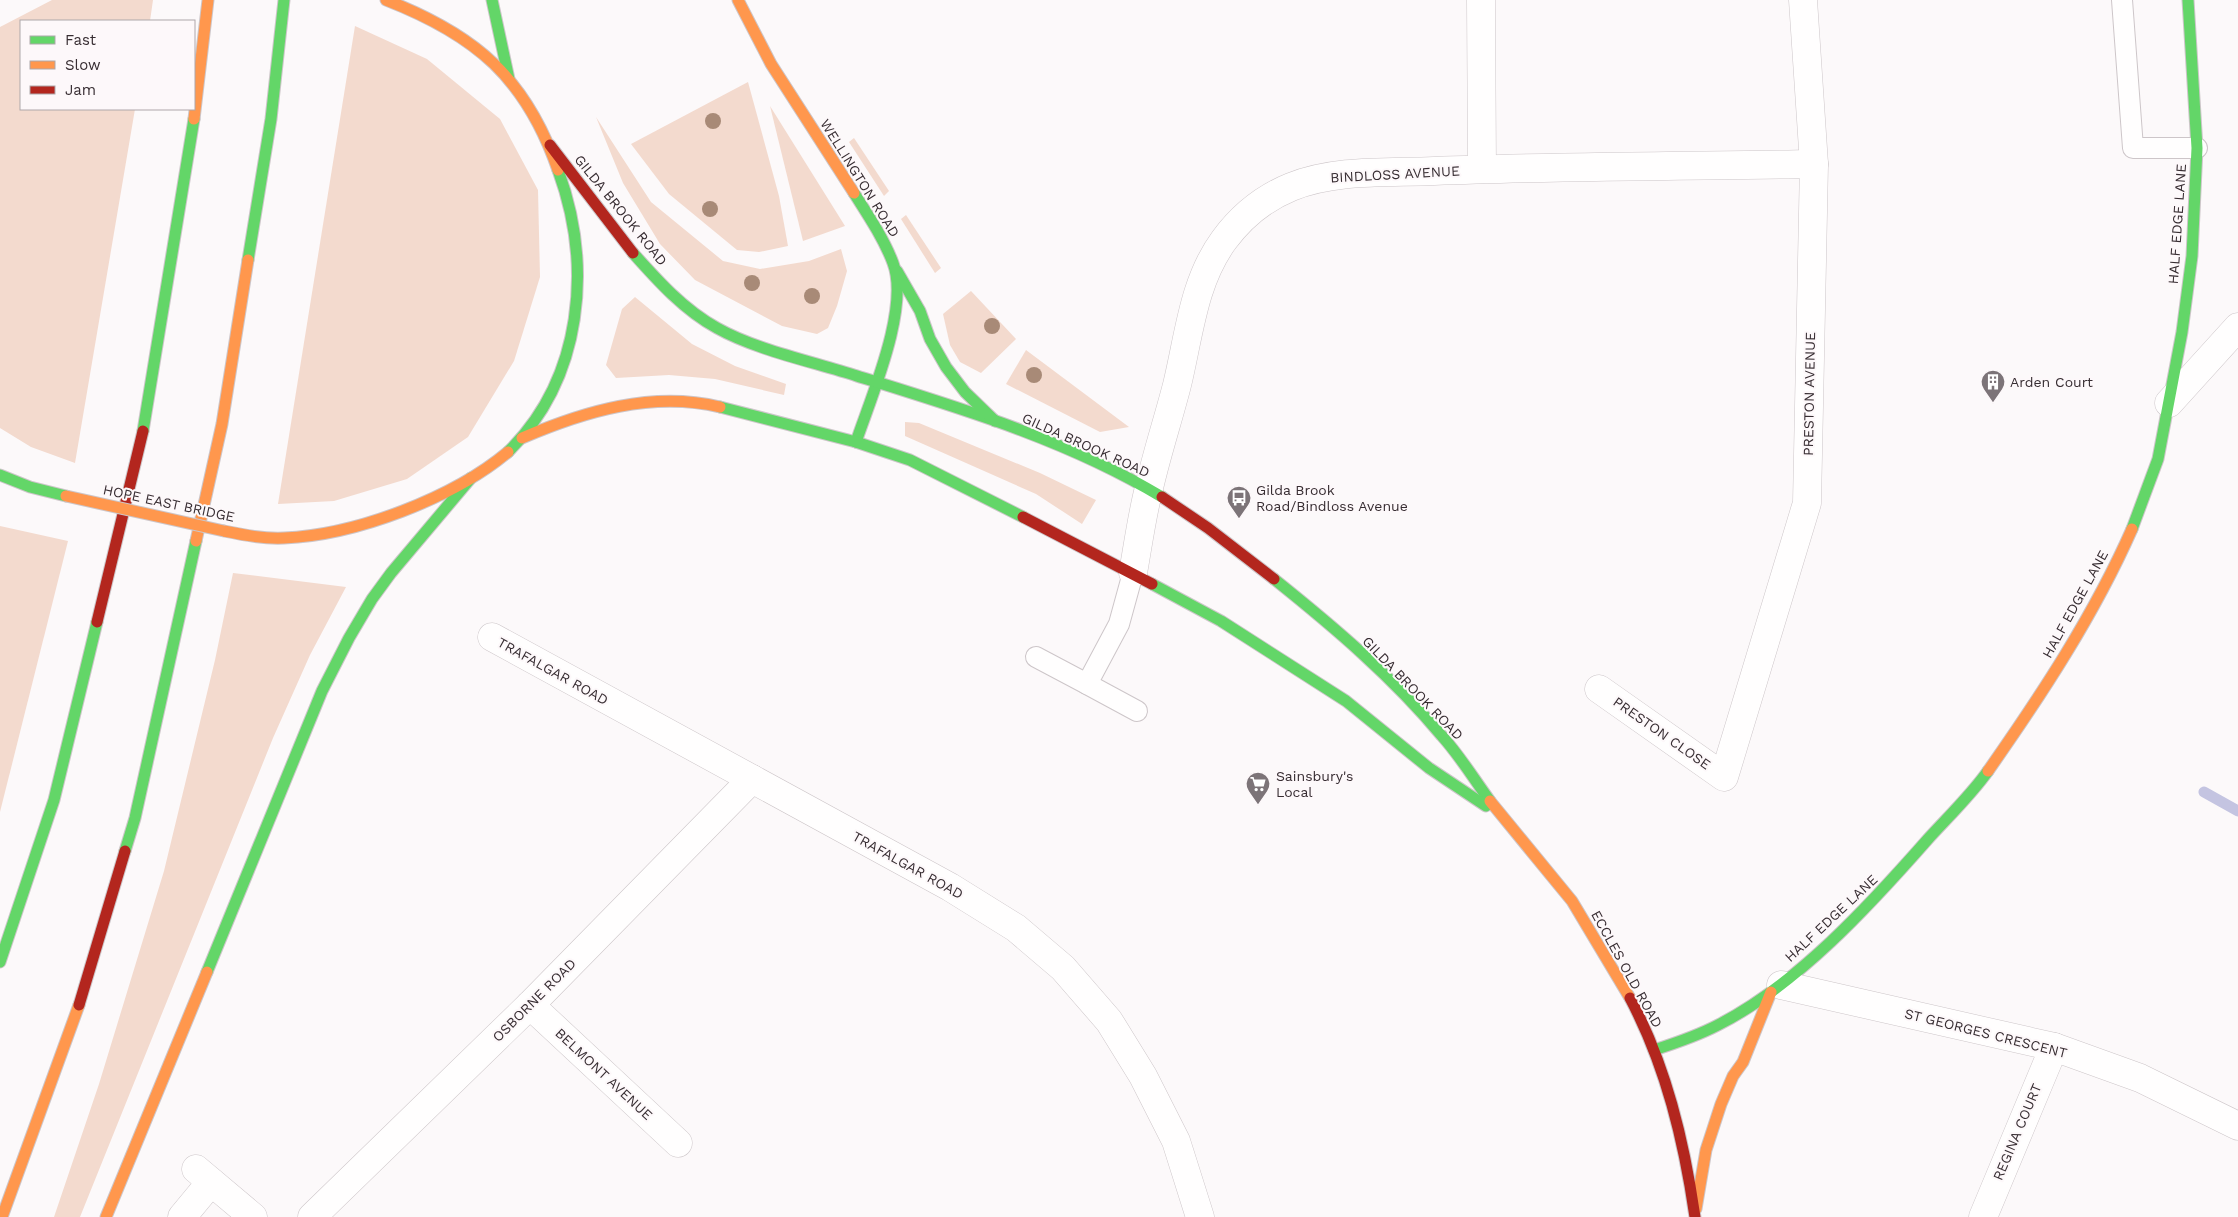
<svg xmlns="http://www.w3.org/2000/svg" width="2238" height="1217" font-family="'Work Sans',sans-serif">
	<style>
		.green { fill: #f3dace }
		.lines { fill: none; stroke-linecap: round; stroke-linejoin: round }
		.stream { stroke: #c4c4e1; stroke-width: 11 }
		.lane-casing { stroke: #cdc6c9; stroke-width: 22 }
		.street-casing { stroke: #cdc6c9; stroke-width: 29 }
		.fast-casing { stroke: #cdc6c9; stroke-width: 13 }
		.slow-casing { stroke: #cdc6c9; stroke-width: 13 }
		.jam-casing { stroke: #cdc6c9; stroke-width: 13 }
		.lane { stroke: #fffefe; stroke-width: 20 }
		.street { stroke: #fffefe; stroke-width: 28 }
		.fast { stroke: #63d668; stroke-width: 11 }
		.slow { stroke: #ff974d; stroke-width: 11 }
		.jam { stroke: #b3261e; stroke-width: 11 }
		.slow-bridge-casing { stroke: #cdc6c9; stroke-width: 13; stroke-linecap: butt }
		.slow-bridge { stroke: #ff974d; stroke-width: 11 }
		.tree { fill: #a88a77 }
		.labels { text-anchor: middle; stroke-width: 4; stroke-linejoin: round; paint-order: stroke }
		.street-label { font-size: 14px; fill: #372d32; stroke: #fdf8fa }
		.poi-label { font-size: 14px; fill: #372d32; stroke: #fdf8fa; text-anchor: start }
	</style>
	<rect width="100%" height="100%" fill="#fcf9fa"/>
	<g class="green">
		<path d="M52 0H153L150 21H21V109H135L75 463 31 447 0 428V27Z"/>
		<path d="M355 26 427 59 500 119 538 190 540 277 514 361 468 437 407 479 334 501 278 504Z"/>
		<path d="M748 82 779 196 788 246 759 252 737 250 669 194 631 144Z"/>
		<path d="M770 106 845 226 803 241Z"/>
		<path d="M596 117 651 202 723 261 760 269 809 261 841 249 847 271 837 306 828 328 817 334 782 326 695 280 660 244 623 183Z"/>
		<path d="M854 138 889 191 884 196 849 142Z"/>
		<path d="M906 215 941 268 935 273 901 219Z"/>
		<path d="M971 291 1016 339 981 373 960 362 950 345 943 314Z"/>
		<path d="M635 297 692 344 735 366 786 384 784 395 715 379 669 375 616 378 606 365 622 309Z"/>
		<path d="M1026 350 1129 427 1100 432 1006 384Z"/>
		<path d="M905 422 919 423 1040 473 1096 500 1082 524 1036 494 905 436Z"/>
		<path d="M0 526 68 541 0 812Z"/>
		<path d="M233 573 346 587 310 655 273 738 80 1217H54L99 1084 164 871 215 660Z"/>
	</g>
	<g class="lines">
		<path class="stream" d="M2204 792 2238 811"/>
		<defs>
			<g id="lane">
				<path d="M2122 0 2133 148H2197"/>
				<path d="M1133 573 1119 624 1087 684 1137 711"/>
				<path d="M1036 657 1087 684"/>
			</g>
			<g id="street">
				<path d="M1481 0 1482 169"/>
				<path d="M2169 403 2238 327"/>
				<path d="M1133 573C1138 545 1142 515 1149 488 1157 453 1168 420 1177 385 1189 336 1193 282 1224 240 1241 217 1264 198 1291 187 1335 169 1388 173 1434 171 1561 166 1688 166 1814 164"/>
				<path d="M492 637 950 887 1016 928 1063 968 1109 1021 1143 1076 1176 1141 1200 1217"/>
				<path d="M1599 689 1724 777 1807 503 1814 164 1803 0"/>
				<path d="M1781 985 2054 1047 2140 1078 2238 1126"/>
				<path d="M530 1005 678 1143"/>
				<path d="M196 1169 253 1217"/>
				<path d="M182 1217 211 1182"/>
				<path d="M312 1217 530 1005 752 779"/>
				<path d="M1983 1217 2054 1047"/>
			</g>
			<g id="fast">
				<path d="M492 0 509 79"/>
				<path d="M854 193C868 215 884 239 893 263 910 308 871 397 856 442"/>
				<path d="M633 253C658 281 684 310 717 328 756 350 814 362 857 376 960 408 1068 440 1162 497"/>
				<path d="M248 260 271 119 284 0"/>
				<path d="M897 271 920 311 930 339 946 367 965 392 995 421"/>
				<path d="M720 407 856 442 910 460 1023 517"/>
				<path d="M143 431 194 119"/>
				<path d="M508 452C583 378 593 266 558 170"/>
				<path d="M0 475 30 487 66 496"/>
				<path d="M2132 529 2158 459 2182 332 2192 256 2197 148 2188 0"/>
				<path d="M1274 579C1334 627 1393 677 1442 736 1460 756 1474 779 1490 801"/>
				<path d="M1152 584 1221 621 1346 701 1429 768 1486 806"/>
				<path d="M125 851 135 818 196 541"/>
				<path d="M0 962 54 800 97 622"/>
				<path d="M207 972 322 691 349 638 372 599 391 573 471 478"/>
				<path d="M1654 1050C1676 1043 1697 1036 1718 1025 1797 985 1870 905 1928 839 1948 817 1971 795 1988 771"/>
			</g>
			<g id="slow">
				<path d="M386 0C476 35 526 78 558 170"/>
				<path d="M738 0 771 64 854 193"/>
				<path d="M194 119 208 0"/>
				<path d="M522 438C585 411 652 391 720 407"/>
				<path d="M224 531C244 535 264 539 284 538 356 535 453 498 508 452"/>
				<path d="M196 541 222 424 248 260"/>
				<path d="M1988 771C2042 694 2094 615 2132 529"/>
				<path d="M1490 801 1572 901 1630 998"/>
				<path d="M1696 1209 1706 1150 1721 1104 1733 1076 1743 1062 1771 992"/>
				<path d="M2 1217 79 1005"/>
				<path d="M106 1217 207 972"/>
			</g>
			<g id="jam">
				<path d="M550 145 633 253"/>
				<path d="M1162 497 1208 528 1274 579"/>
				<path d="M1023 517 1152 584"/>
				<path d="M97 622 143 431"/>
				<path d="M1630 998C1666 1066 1684 1141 1695 1217"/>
				<path d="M79 1005 125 851"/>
			</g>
		</defs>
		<use href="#lane" class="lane-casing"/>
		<use href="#street" class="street-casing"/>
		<use href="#fast" class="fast-casing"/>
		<use href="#slow" class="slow-casing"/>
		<use href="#jam" class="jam-casing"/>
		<use href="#lane" class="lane"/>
		<use href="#street" class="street"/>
		<use href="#fast" class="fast"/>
		<use href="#slow" class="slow"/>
		<use href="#jam" class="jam"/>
		<defs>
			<path id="slow-bridge" d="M66 496 224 531"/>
		</defs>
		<use href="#slow-bridge" class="slow-bridge-casing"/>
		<use href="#slow-bridge" class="slow-bridge"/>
	</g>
	<g class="tree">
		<circle cx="713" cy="121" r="8"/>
		<circle cx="710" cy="209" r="8"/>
		<circle cx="752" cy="283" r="8"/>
		<circle cx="812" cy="296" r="8"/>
		<circle cx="992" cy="326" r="8"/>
		<circle cx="1034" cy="375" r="8"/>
	</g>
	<defs>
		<symbol id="building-pin" viewBox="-11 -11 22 30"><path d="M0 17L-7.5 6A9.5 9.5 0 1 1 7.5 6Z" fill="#7c7478" stroke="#fdf8fa"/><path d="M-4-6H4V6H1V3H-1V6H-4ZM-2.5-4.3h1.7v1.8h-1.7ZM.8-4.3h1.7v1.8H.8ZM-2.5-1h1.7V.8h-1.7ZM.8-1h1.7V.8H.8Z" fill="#fff"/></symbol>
		<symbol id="bus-pin" viewBox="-11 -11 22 30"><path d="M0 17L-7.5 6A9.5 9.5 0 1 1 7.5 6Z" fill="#7c7478" stroke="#fdf8fa"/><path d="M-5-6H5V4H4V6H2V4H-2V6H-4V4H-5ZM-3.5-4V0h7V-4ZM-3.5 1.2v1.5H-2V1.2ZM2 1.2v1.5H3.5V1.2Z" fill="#fff"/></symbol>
		<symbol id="supermarket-pin" viewBox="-11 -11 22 30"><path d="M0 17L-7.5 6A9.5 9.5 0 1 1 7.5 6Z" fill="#7c7478" stroke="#fdf8fa"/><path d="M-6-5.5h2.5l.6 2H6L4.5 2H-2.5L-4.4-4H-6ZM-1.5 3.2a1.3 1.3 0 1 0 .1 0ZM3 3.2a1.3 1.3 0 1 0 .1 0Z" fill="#fff"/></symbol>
	</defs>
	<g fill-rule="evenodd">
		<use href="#building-pin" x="1979" y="368" width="28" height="38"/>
		<use href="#bus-pin" x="1225" y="484" width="28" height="38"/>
		<use href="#supermarket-pin" x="1244" y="770" width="28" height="38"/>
	</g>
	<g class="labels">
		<g class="street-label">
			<text transform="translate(1395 174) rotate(-3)" y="5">BINDLOSS AVENUE</text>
			<text transform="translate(860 178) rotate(58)" y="5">WELLINGTON ROAD</text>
			<text transform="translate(621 210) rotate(51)" y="5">GILDA BROOK ROAD</text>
			<text transform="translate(2177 224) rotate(-86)" y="5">HALF EDGE LANE</text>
			<text transform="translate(1809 394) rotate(-89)" y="5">PRESTON AVENUE</text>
			<text transform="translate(1086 445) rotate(24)" y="5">GILDA BROOK ROAD</text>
			<text transform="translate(169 503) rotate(12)" y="5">HOPE EAST BRIDGE</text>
			<text transform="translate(2075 604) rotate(-61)" y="5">HALF EDGE LANE</text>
			<text transform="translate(553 671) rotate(29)" y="5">TRAFALGAR ROAD</text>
			<text transform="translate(1413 688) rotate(46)" y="5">GILDA BROOK ROAD</text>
			<text transform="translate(1662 733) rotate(35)" y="5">PRESTON CLOSE</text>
			<text transform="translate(908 865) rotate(29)" y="5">TRAFALGAR ROAD</text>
			<text transform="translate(1831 918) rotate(-43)" y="5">HALF EDGE LANE</text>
			<text transform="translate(1627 969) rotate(61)" y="5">ECCLES OLD ROAD</text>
			<text transform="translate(534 1000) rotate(-45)" y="5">OSBORNE ROAD</text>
			<text transform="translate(1986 1033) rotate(14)" y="5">ST GEORGES CRESCENT</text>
			<text transform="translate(604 1074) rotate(43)" y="5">BELMONT AVENUE</text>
			<text transform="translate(2017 1132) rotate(-67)" y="5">REGINA COURT</text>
		</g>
		<g class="poi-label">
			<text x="2010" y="387">Arden Court</text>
			<text x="1256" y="495">Gilda Brook<tspan x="1256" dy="16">Road/Bindloss Avenue</tspan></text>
			<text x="1276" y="781">Sainsbury's<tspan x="1276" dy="16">Local</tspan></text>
		</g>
	</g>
	<rect x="20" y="20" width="175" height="90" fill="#fdf8fa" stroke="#aea7aa"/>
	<rect x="30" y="36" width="25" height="8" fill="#63d668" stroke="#aea7aa"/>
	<text x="65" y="45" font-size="15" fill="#372d32">Fast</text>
	<rect x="30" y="61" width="25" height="8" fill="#ff974d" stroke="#aea7aa"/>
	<text x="65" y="70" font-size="15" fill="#372d32">Slow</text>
	<rect x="30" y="86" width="25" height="8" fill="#b3261e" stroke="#aea7aa"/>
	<text x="65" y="95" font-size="15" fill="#372d32">Jam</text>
</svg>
